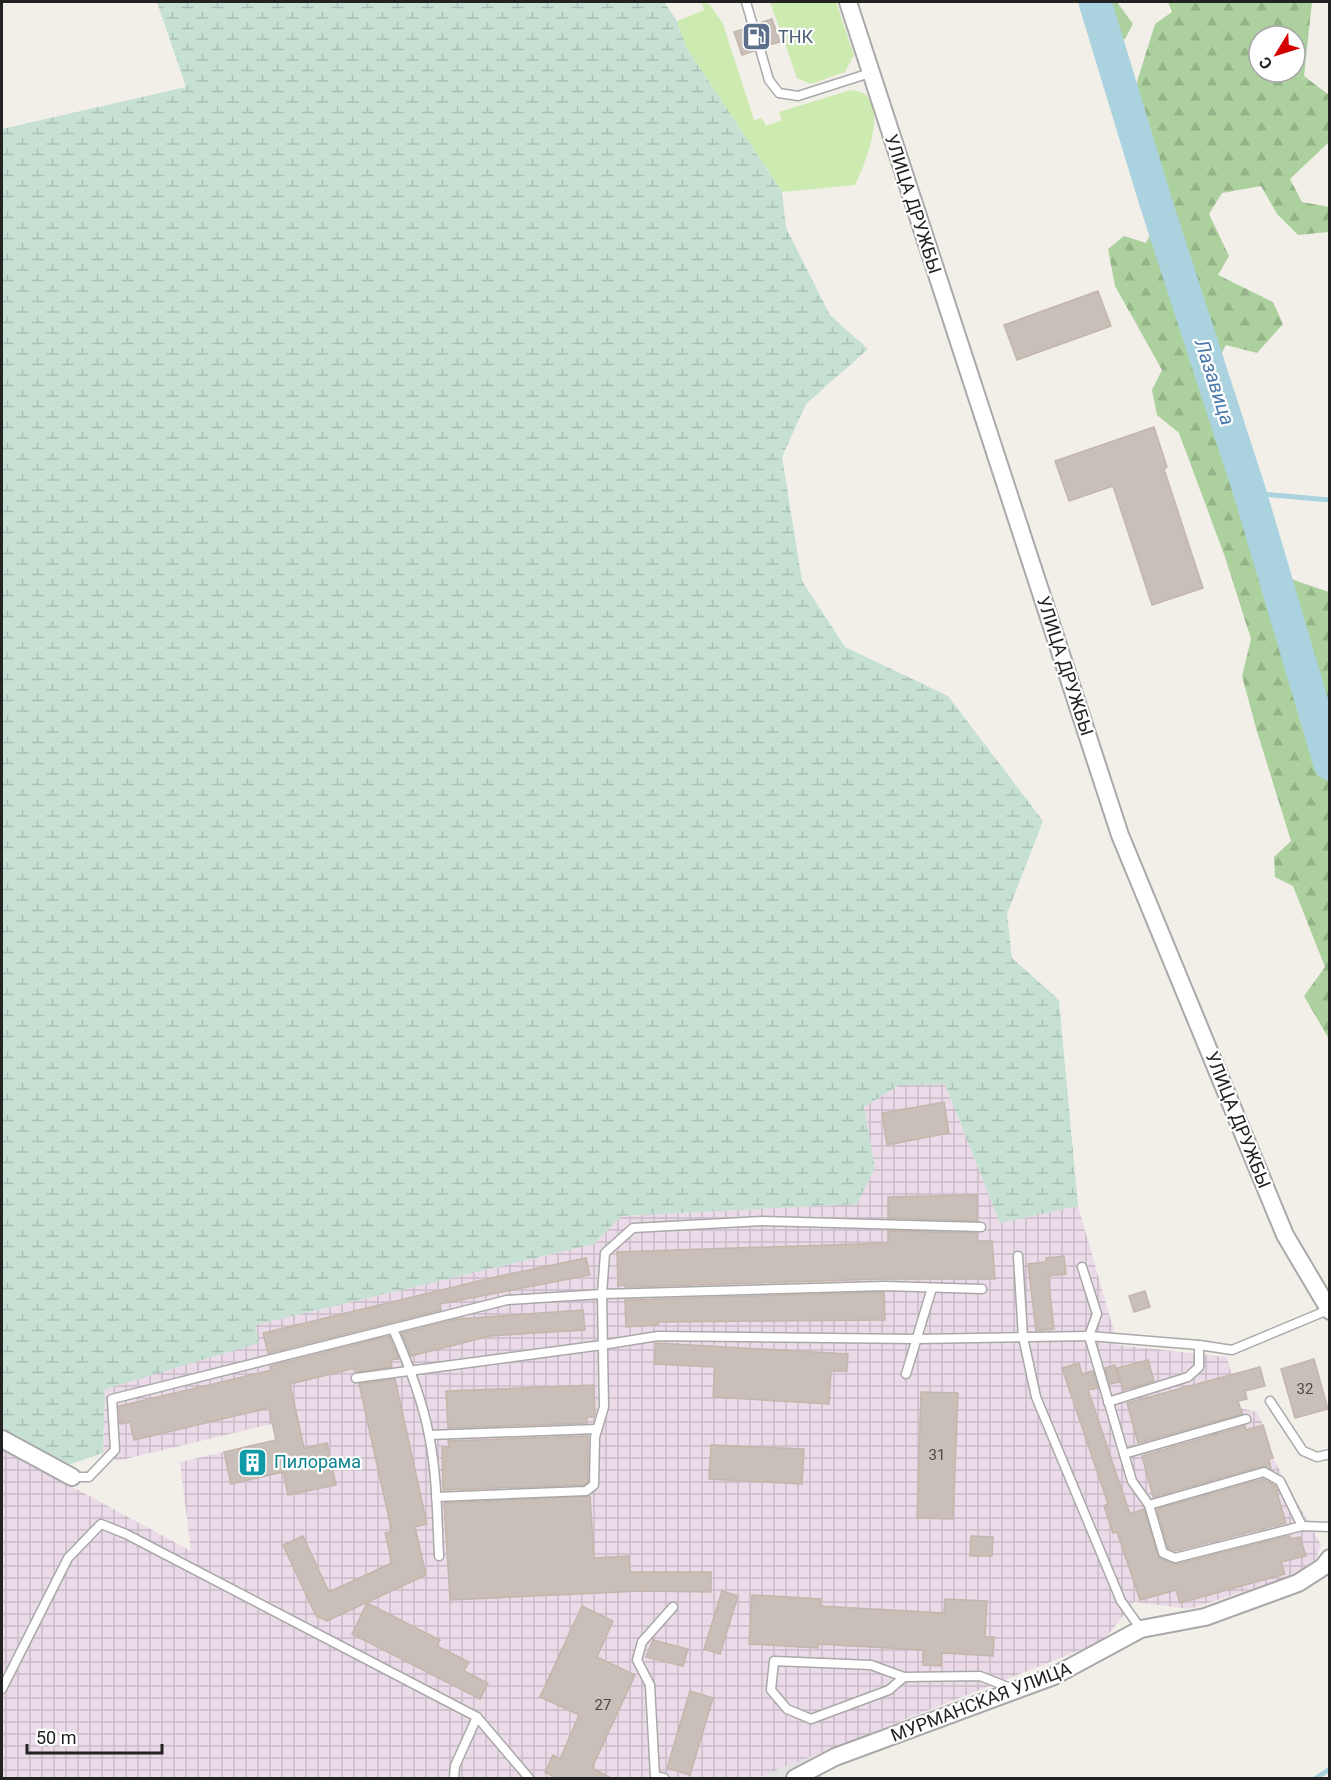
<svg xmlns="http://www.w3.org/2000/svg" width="1331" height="1780" font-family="Roboto,sans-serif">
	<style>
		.industrial { fill: url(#industrial-grid) }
		.grass { fill: #cdebb0 }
		.forest { fill: url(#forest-firs); fill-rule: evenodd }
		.wetland { fill: url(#wetland-marsh) }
		.parking { fill: #e2e2e2 }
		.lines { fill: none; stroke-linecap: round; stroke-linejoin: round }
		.stream { stroke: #aad3df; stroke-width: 5 }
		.river { stroke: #aad3df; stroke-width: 33 }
		.building { fill: #c7bfb8; stroke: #c4b6ab; stroke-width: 1.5 }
		.lane-casing { stroke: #a9a9a9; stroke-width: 11 }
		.street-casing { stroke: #a9a9a9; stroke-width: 20 }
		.lane { stroke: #fff; stroke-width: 8 }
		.street { stroke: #fff; stroke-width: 16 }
		.labels { text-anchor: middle; stroke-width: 4.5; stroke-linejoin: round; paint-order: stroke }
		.number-label { font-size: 15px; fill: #4b4948 }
		.service-label { font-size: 18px; fill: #4e5e75; stroke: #fff; text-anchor: start }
		.street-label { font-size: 18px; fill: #222; stroke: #fff }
		.culture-label { font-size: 18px; fill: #0d838f; stroke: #fff; text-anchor: start }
		.water-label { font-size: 20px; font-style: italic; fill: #4a7aab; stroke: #fff }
	</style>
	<defs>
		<pattern id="industrial-grid" width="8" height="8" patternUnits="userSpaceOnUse" patternTransform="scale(1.5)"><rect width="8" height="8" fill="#ebdbe8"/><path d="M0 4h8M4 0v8" fill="none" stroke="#c9bcc7"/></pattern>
		<pattern id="forest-firs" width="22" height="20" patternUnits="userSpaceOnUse" patternTransform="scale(1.5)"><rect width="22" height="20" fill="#add19e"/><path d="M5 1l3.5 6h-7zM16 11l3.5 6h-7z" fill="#95b388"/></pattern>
		<pattern id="wetland-marsh" width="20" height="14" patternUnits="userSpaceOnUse" patternTransform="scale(1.5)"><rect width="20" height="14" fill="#c6e0d4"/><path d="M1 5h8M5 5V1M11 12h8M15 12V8" fill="none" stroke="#aac0b6"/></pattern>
	</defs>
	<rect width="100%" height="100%" fill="#f2efe9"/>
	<path class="industrial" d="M945 1084 1000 1223 1078 1206 1118 1345 1227 1357 1240 1408 1257 1412 1263 1425 1273 1458 1321 1545 1316 1559 1292 1576 1189 1609 1134 1602 1103 1641 758 1778H2V1449L191 1551 180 1462 275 1440 272 1424 117 1461 103 1453 105 1389 258 1343 255 1325 594 1244 621 1216 857 1204 875 1168 864 1107 899 1085Z"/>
	<g class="grass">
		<path d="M702 2 710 5 723 24 754 120 762 118 766 126 782 120 779 112 851 90C858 91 863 92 868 97 884 117 865 165 855 185L782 192 686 47 677 21 704 10Z"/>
		<path d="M770 2H836L854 55 845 72 811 84 797 78Z"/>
	</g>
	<g class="forest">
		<path d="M1083 2H1117L1133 24 1125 39 1102 42 1092 17Z"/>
		<path d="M1168 2H1312L1304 76 1329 95V142L1290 179 1302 202 1329 207V232L1298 235 1277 214 1261 186 1222 193 1209 214 1229 256 1218 275 1273 302 1283 324 1257 353 1226 345 1216 364 1285 577 1329 592V1039L1304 996 1325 967 1293 886 1275 877 1274 857 1291 841 1256 728 1242 676 1251 639 1225 557 1179 433 1157 415 1152 390 1162 370 1115 286 1108 249 1124 236 1146 243 1167 201 1136 85 1155 24 1172 12ZM1259 36H1295V72H1259Z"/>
	</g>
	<path class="wetland" d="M157 2H664L677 21 686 47 782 192 786 228 830 315 868 349 806 404 782 457 802 581 845 647 948 696 1043 821 1007 914 1012 958 1059 1000 1078 1206 1000 1223 945 1084 899 1085 864 1107 875 1168 857 1204 621 1216 594 1244 255 1325 259 1343 105 1389 103 1453 62 1467 2 1434V129L186 87Z"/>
	<path class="parking" d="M812 1756 821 1778H758Z"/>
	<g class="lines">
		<g class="stream">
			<path d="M1250 493 1330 500"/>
			<path d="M1316 1778 1330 1769"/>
		</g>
		<path class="river" d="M1095 2 1156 203 1250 493 1330 764"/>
	</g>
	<g class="building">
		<path d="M772 19 780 42 766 46 762 43H758L754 47V51L742 55 734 32 747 28 751 32H755L759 28V23Z"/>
		<path d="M1098 291 1111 326 1017 360 1004 325Z"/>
		<path d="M1154 427 1167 467 1164 469 1203 588 1152 605 1113 486 1069 501 1055 461Z"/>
		<path d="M944 1102 949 1133 887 1145 882 1113Z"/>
		<path d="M977 1195V1221L888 1218V1197Z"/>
		<path d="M888 1231 977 1233V1241H992L995 1279H883L625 1287V1285L618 1286 617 1252 888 1243Z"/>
		<path d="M1064 1256 1066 1274 1048 1276 1054 1329 1036 1331 1028 1264 1046 1262V1258Z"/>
		<path d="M586 1258 590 1275 440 1304 441 1310 268 1353 263 1333 495 1277Z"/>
		<path d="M1145 1291 1150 1307 1134 1312 1129 1296Z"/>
		<path d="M884 1292 885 1320 659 1322 658 1325 626 1327 625 1300Z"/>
		<path d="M583 1310 585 1330 490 1336 411 1356 402 1333 457 1319Z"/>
		<path d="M389 1336 399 1359 391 1360 392 1367 356 1372V1368L290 1384 304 1448 327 1443 336 1485 288 1495 283 1472 231 1484 224 1452 276 1440 269 1408 134 1440 130 1422 120 1424 119 1406 272 1370 271 1366Z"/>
		<path d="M656 1343 848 1354 847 1371H831L829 1404 713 1397 715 1367 654 1364Z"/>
		<path d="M1314 1359 1328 1409 1295 1418 1281 1369Z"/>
		<path d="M1148 1360 1154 1381 1123 1390 1117 1368Z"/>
		<path d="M1079 1363 1082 1374 1093 1371 1098 1388 1088 1390 1130 1514 1144 1509 1159 1558 1177 1564 1289 1536 1290 1539 1300 1537 1306 1556 1281 1562 1285 1574 1191 1600 1180 1603 1176 1590 1140 1600 1117 1532 1113 1533 1104 1506 1108 1504 1062 1368Z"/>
		<path d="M1115 1365 1120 1382 1110 1384 1105 1368Z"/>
		<path d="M1260 1367 1265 1386 1245 1391 1247 1399 1238 1401 1242 1414 1138 1443 1127 1403Z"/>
		<path d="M395 1379 427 1524 415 1527 426 1575 327 1621 316 1616 283 1545 303 1536 329 1592 392 1563 385 1533 392 1532 359 1384Z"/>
		<path d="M594 1385 595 1414 594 1417H587V1423L448 1428 446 1391Z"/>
		<path d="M921 1392 958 1393 953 1519 917 1518Z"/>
		<path d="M1263 1425 1273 1458 1269 1459 1271 1469 1262 1466 1153 1497 1142 1456 1245 1426 1246 1430Z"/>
		<path d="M588 1436V1482L584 1485 443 1490 442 1447H449L448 1441Z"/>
		<path d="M711 1445 804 1449 802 1484 709 1479Z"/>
		<path d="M1263 1479 1275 1486 1286 1523 1175 1551 1168 1548 1157 1509Z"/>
		<path d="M590 1496 594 1558 629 1556 630 1572H711V1592L640 1591 450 1600 444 1503Z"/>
		<path d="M971 1536 993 1537 992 1556H970Z"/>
		<path d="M722 1591 738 1596 720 1654 704 1649Z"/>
		<path d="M752 1595 821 1599 820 1606 944 1613 945 1599 987 1601 985 1637H994L993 1656 942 1653 941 1666 923 1665V1650L818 1644V1648L749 1644Z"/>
		<path d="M367 1603 440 1640 437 1646 469 1662 464 1671 488 1683 480 1699 352 1634Z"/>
		<path d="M582 1606 613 1621 597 1657 635 1675 592 1768 613 1779H557L545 1772 553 1755 560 1759 579 1715 540 1697Z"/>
		<path d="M653 1640 688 1649 683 1666 646 1657Z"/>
		<path d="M690 1691 713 1698 690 1775 667 1768Z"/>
	</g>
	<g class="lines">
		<defs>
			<g id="lane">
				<path d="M746 2 753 26"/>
				<path d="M760 49 769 80 779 93 798 96 870 73"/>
				<path d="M1018 1256 1023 1337 1036 1397 1121 1601 1141 1629"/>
				<path d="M1082 1267 1097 1314 1089 1336 1132 1481 1149 1505 1163 1553 1175 1558 1302 1526 1330 1527"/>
				<path d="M393 1329C408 1363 422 1398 429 1435 437 1474 437 1516 439 1556"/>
				<path d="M906 1374 932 1288"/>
				<path d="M356 1378 602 1345 658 1336 917 1339 1089 1336 1199 1345 1232 1350 1328 1310"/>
				<path d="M1270 1401 1303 1451 1317 1457 1330 1454"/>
				<path d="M1108 1402 1188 1377 1199 1367V1345"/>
				<path d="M429 1435 597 1429"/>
				<path d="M1124 1454 1246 1419"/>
				<path d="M72 1477H89L115 1450 112 1399 507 1300 602 1294 885 1286 982 1289"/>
				<path d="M436 1497 586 1491 594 1485 595 1437 604 1407 602 1294 605 1253 633 1228 762 1221 981 1227"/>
				<path d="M1149 1505 1264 1472 1280 1481 1302 1526"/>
				<path d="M904 1677 889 1690 811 1719 787 1709 771 1690 774 1661 871 1665 904 1677 980 1676 1013 1689"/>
				<path d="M2 1689 68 1558 101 1524 126 1534 477 1717 529 1778"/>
				<path d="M454 1778 455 1766 477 1717"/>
				<path d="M664 1778 655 1776 650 1685 637 1660 642 1642 673 1607"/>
			</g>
			<g id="street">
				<path d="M848 2 1120 835 1285 1235 1330 1311"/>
				<path d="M2 1439 72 1477"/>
				<path d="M795 1778 835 1757 1054 1676 1141 1629 1205 1617 1298 1583 1323 1567 1330 1558"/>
			</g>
		</defs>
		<use href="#lane" class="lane-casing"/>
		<use href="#street" class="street-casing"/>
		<use href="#lane" class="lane"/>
		<use href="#street" class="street"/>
	</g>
	<defs>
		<symbol id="fuel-square" viewBox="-11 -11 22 22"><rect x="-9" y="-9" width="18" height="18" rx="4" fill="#5c6f8a" stroke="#fff"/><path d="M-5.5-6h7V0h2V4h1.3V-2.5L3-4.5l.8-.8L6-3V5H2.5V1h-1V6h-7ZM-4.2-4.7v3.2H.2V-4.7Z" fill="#fff"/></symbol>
		<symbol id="building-square" viewBox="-11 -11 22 22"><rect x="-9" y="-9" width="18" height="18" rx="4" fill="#0f9aa8" stroke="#fff"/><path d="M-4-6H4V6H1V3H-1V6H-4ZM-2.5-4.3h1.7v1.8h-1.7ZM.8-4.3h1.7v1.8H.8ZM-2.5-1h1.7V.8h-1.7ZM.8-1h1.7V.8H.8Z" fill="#fff"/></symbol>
	</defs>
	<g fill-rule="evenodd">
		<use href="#fuel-square" x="740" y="20" width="33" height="33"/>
		<use href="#building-square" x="236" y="1446" width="33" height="33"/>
	</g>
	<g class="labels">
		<g class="number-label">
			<text x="1305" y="1394">32</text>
			<text x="937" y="1460">31</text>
			<text x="603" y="1710">27</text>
		</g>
		<g class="service-label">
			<text x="778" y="43">ТНК</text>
		</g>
		<g class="street-label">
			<text transform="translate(913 204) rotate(72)" y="6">УЛИЦА ДРУЖБЫ</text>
			<text transform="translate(1065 666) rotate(72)" y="6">УЛИЦА ДРУЖБЫ</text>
			<text transform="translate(1238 1120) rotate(68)" y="6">УЛИЦА ДРУЖБЫ</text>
			<text transform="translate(981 1702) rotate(-21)" y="6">МУРМАНСКАЯ УЛИЦА</text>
		</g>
		<g class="culture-label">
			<text x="274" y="1468">Пилорама</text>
		</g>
		<g class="water-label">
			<text transform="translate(1215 382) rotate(72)" y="7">Лазавица</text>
		</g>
	</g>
	<rect width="1331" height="1780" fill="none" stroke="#222222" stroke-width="6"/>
	<g transform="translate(1277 54) rotate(232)"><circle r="28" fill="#ffffff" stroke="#a7a7a7" stroke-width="1.5"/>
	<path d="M0-4.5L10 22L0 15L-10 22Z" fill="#d40000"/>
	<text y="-9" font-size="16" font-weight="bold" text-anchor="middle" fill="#222222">С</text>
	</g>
	<path d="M27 1744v9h135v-9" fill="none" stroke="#222222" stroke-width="3"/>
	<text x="36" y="1744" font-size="18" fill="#222222" stroke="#ffffff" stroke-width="4.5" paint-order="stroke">50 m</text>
</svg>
